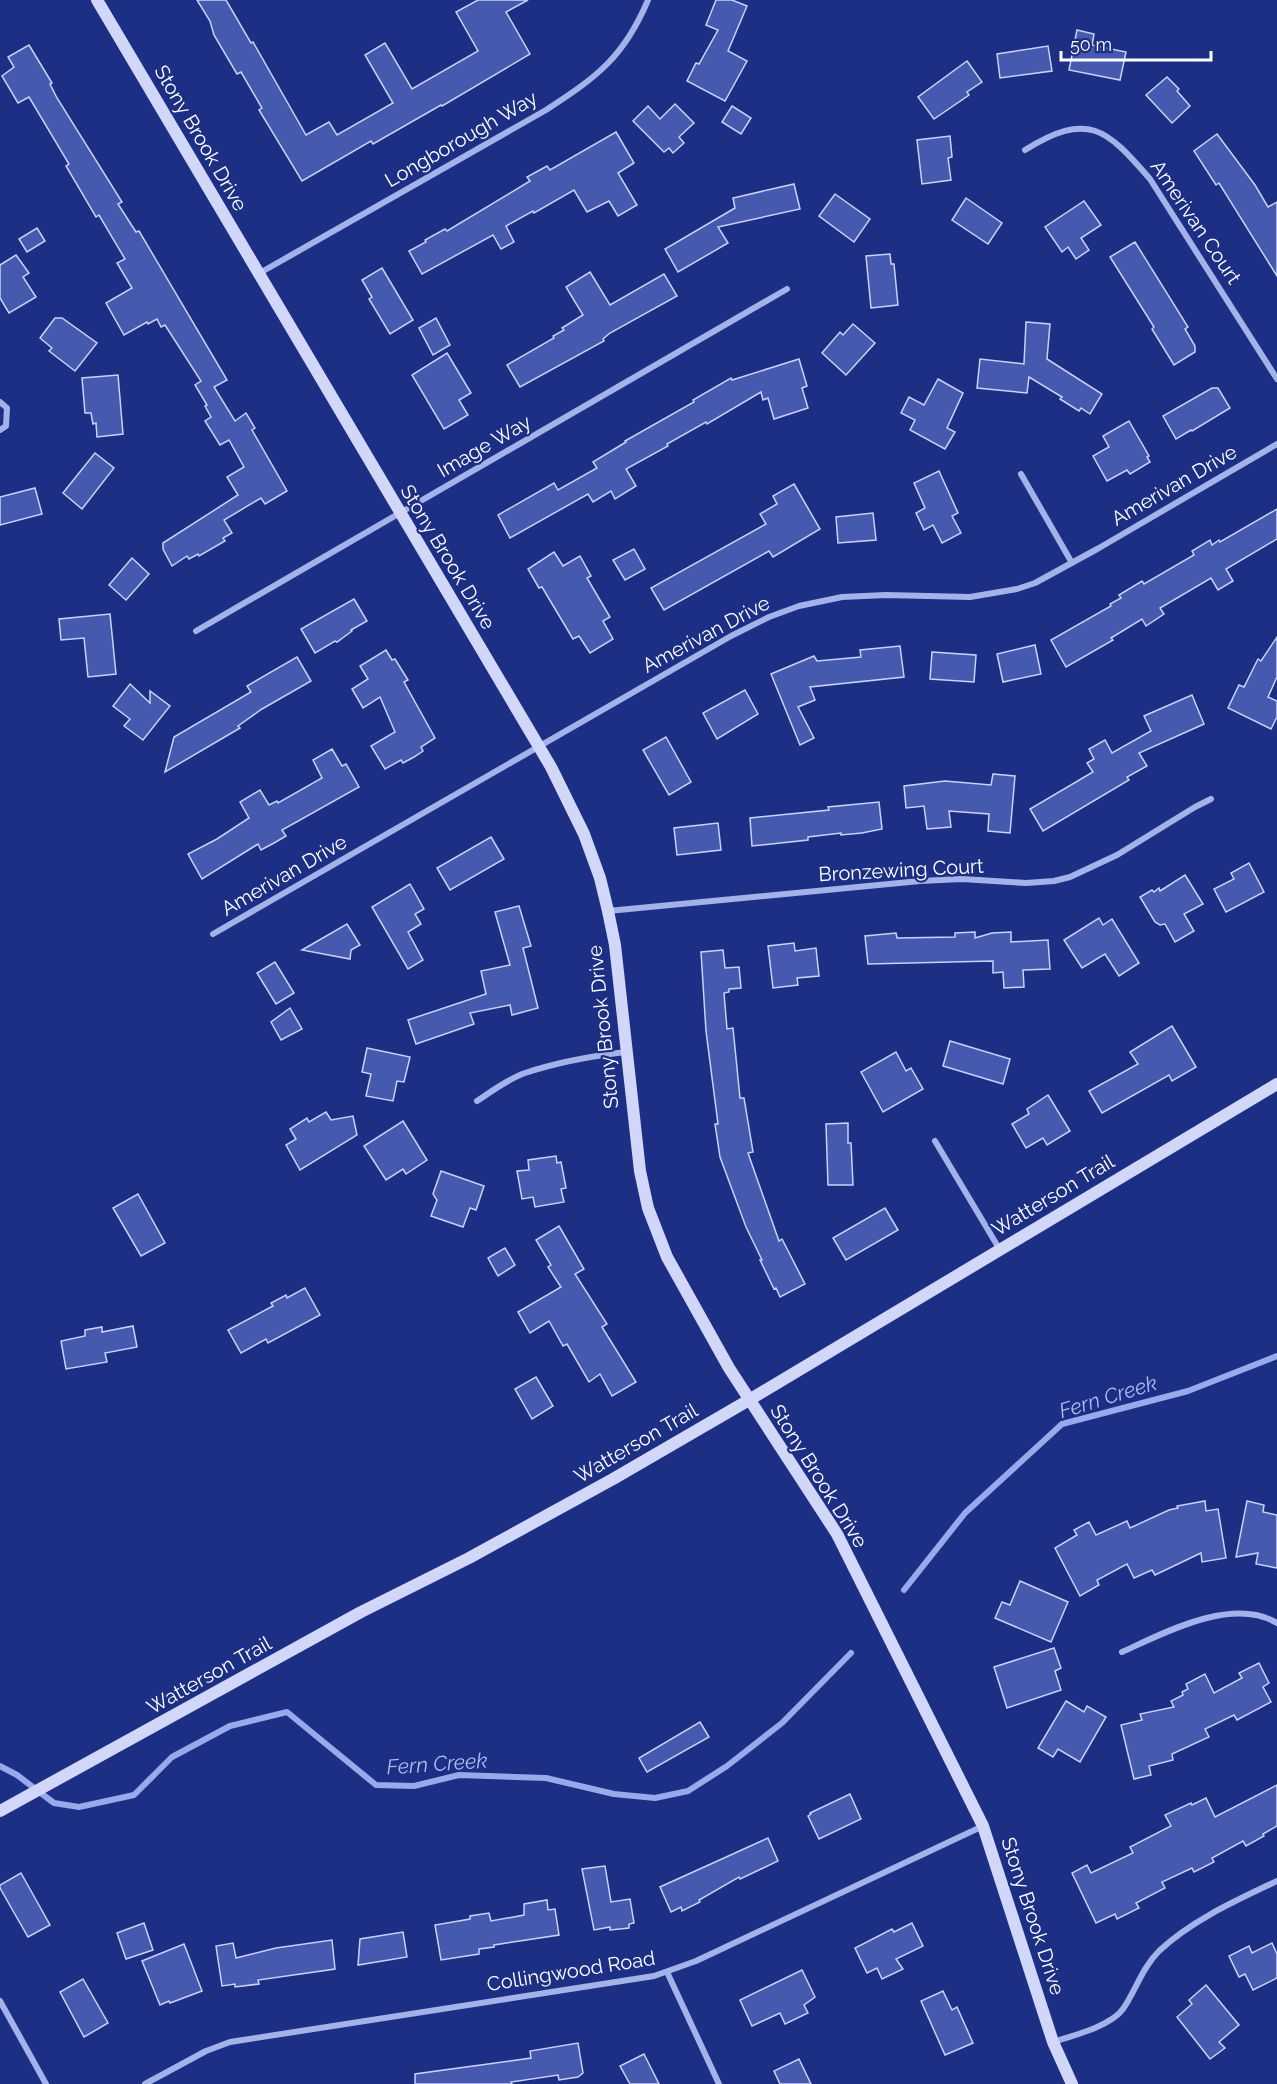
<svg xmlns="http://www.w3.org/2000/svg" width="1277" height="2084" font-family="Raleway,sans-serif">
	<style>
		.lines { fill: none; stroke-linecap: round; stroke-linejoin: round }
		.stream { stroke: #98a9ec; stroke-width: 6 }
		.building { fill: #4559ae; stroke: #c9d2f8; stroke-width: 1.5 }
		.street { stroke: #a4b2ea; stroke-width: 6 }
		.secondary { stroke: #d0d7f8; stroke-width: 12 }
		.labels { text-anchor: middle; stroke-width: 4.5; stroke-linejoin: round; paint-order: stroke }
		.street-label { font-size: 20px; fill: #fff; stroke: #1d2f85 }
		.water-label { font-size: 21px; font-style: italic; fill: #b0bdf2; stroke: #1d2f85 }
	</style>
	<rect width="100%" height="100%" fill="#1d2f85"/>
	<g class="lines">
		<g class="stream">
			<path d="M904 1590 965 1513 1062 1424 1188 1391 1277 1356"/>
			<path d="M0 1766 17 1775 54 1803 79 1807 134 1795 172 1757 230 1726 287 1712 376 1785 414 1786 459 1775 546 1778 614 1794 655 1798 688 1791 727 1766 782 1723 851 1653"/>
		</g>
	</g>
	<g class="building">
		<path d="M197 0H226L251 43 253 42 306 135 329 122 337 135 393 103 365 55 385 43 412 89 478 51 456 12 478 0H528L506 12 530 54 442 106 441 105 373 144 371 141 302 181 259 110 262 108 241 72 237 74 214 35 210 21Z"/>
		<path d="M716 0H732L747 6 728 51 747 61 725 101 687 81 696 63 699 64 718 30 706 25Z"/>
		<path d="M1077 30 1094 34 1092 45 1126 52 1120 80 1069 70Z"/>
		<path d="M29 45 52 83 50 84 57 98 122 202 118 204 136 232 139 231 227 380 214 387 235 421 246 413 255 428 252 430 287 491 265 504 261 498 224 520 232 533 223 538 225 541 199 556 198 554 189 559 187 556 172 566 163 549V543L238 495 227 477 244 467 229 440 220 445 205 421 211 417 205 406 207 405 195 385 201 381 165 325 161 327 157 319 148 324 147 322 124 335 106 303 132 288 117 263 125 259 99 215 96 217 66 166 69 164 29 97 18 103 2 76 14 67 8 57Z"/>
		<path d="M1048 46 1052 71 1000 78 997 54Z"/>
		<path d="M967 61 982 82 967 92 969 95 934 119 918 97Z"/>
		<path d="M1167 77 1179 89 1177 91 1190 106 1172 123 1146 95Z"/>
		<path d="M675 104 694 123 679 137 684 143 673 153 669 148 664 152 633 121 648 106 660 119Z"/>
		<path d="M732 106 751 118 741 134 722 122Z"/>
		<path d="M616 132 634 163 618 173 637 205 618 216 609 201 587 212 574 190 534 213 533 211 506 226 514 242 501 249 493 235 422 274 409 251 426 242 425 240 445 229 447 231 530 181 527 177 547 166 550 170Z"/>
		<path d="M1217 134 1255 185 1268 207 1277 202V276L1219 183 1216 185 1194 151Z"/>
		<path d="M950 136 952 157 948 158 951 180 922 184 917 140Z"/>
		<path d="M794 184 800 209 718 227 728 243 678 272 665 249 735 208 733 198Z"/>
		<path d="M835 194 870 219 854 242 819 216Z"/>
		<path d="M966 198 1002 223 988 244 952 220Z"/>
		<path d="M1084 201 1101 225 1081 238 1089 250 1076 259 1068 247 1062 252 1045 227Z"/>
		<path d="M37 228 45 241 27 252 19 239Z"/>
		<path d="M1135 242 1188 327 1185 329 1195 346V352L1174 365 1152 329 1154 327 1110 257Z"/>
		<path d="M890 254 891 264H894L898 305 871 308 866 256Z"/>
		<path d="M16 255 29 273 23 277 36 297 9 313 0 298V265Z"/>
		<path d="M382 268 413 320 390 334 369 299 372 297 362 280Z"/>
		<path d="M590 272 610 305 664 274 677 296 610 333 603 339 604 341 520 387 507 365 554 338 553 336 564 330 562 328 583 315 566 287Z"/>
		<path d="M55 318H62L97 343 75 371 49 351 52 348 40 338Z"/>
		<path d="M436 318 450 345 433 355 419 328Z"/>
		<path d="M1026 322 1050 324 1047 359 1102 394 1090 414 1081 408 1079 411 1060 399 1062 397 1029 377 1027 393 977 388 980 359 1024 364Z"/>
		<path d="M853 324 875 343 846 375 822 353 840 332 843 335Z"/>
		<path d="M447 353 471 393 459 400 468 415 444 429 412 375Z"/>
		<path d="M799 359 807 386 802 388 808 408 774 419 768 398 763 400 761 392 707 424 706 422 667 444 668 446 626 469 636 486 615 499 611 491 593 502 588 494 510 538 498 515 554 483 558 490 597 468 593 462 626 442 625 441 694 402 693 400 731 378 732 380Z"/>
		<path d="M118 375 123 434 97 437 96 423 93 424 91 413H85L82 378Z"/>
		<path d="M938 379 963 393 947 428 955 432 945 449 910 430 915 420 901 413 909 397 924 405Z"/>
		<path d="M1212 388H1218L1230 408 1192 431 1191 430 1176 439 1163 416Z"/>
		<path d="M1129 421 1149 456 1147 457 1150 462 1130 474 1127 470 1107 481 1093 456 1109 447 1103 436Z"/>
		<path d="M95 453 114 468 82 509 63 493Z"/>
		<path d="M939 471 958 513 952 516 961 533 942 543 933 525 924 530 916 513 925 508 914 483Z"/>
		<path d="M794 484 820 529 773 557 769 551 664 610 651 588 766 524 760 514 777 504 773 496Z"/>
		<path d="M35 488 42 514 0 525V497Z"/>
		<path d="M1277 509V539L1226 569 1233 581 1218 590 1211 578 1160 608 1164 614 1146 626 1142 619 1111 638 1113 640 1066 667 1051 640 1111 606 1110 604 1121 598 1119 595 1142 581 1144 584 1194 555 1192 551 1210 540 1212 545 1219 540 1220 542Z"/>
		<path d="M873 513 876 540 838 543 836 517Z"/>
		<path d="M634 549 645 569 625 580 613 560Z"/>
		<path d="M554 552 563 566 580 556 591 576 587 578 610 617 603 621 613 639 590 653 579 636 573 639 542 587 539 588 528 569Z"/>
		<path d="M132 558 149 574 126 600 109 585Z"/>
		<path d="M354 599 367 621 351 630 352 631 337 642 335 641 315 653 301 629Z"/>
		<path d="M110 614 116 674 88 677 84 638 61 640 59 619Z"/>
		<path d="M1277 637V677L1268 697 1277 701V717L1271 729 1228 708 1239 685 1244 687 1258 659 1261 661Z"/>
		<path d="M1035 645 1041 674 1003 682 997 654Z"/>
		<path d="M900 646 904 677 810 687 815 700 798 707 814 738 800 745 771 674 814 656 817 661 861 657 860 650Z"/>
		<path d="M386 650 392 660 395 659 408 680 404 682 435 738 421 747 423 751 414 757 403 763 401 760 385 769 371 746 395 732 380 697 363 708 352 689 368 679 360 666Z"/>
		<path d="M932 652 976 655 974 682 930 679Z"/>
		<path d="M297 657 311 681 262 709 238 726 240 728 165 772 174 737 251 692 247 686Z"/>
		<path d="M130 684 150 703V691L170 706 143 740 124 726 130 719 113 706Z"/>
		<path d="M745 690 758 714 717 739 703 713Z"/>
		<path d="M1192 695 1204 724 1139 753 1147 766 1127 777 1129 780 1043 831 1030 809 1093 772 1087 763 1094 759 1089 749 1105 740 1112 753 1151 731 1144 716Z"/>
		<path d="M666 737 691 782 669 795 643 750Z"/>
		<path d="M332 749 342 766 346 764 359 787 282 830 286 836 274 843 261 850 258 844 202 879 188 854 217 839 249 818 240 802 260 790 269 805 277 801 278 803 322 778 313 760Z"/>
		<path d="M993 774 1015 776 1010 833 988 831 989 814 949 811 951 827 927 829 924 806 906 808 904 786 945 781 991 785Z"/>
		<path d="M879 802 882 829 862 833 841 835V833L808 837V840L752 846 750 818 829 810 828 807Z"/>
		<path d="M718 823 721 850 677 855 674 828Z"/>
		<path d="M491 837 504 859 450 890 437 868Z"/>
		<path d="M1249 863 1264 892 1226 912 1214 889 1234 879 1231 873Z"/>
		<path d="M1185 875 1203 904 1184 914 1194 931 1175 942 1165 924 1160 925 1155 922 1140 897 1152 890 1154 892 1159 888 1160 891Z"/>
		<path d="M410 884 424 909 415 914 421 924 408 932 423 960 408 969 372 907Z"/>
		<path d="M519 906 531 946 523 948 538 1008 512 1015 510 1005 470 1013 474 1024 416 1044 408 1020 486 994 481 971 510 965 495 912Z"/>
		<path d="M1099 918 1103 925 1112 919 1139 963 1119 976 1105 954 1082 968 1064 940Z"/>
		<path d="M347 924 360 945 351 950 350 959 302 950Z"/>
		<path d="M975 932V938L992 933 1011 932V942L1048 940 1050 969 1023 970 1024 987 1004 988 1003 972 993 973V961L868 964 865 936 896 933 897 938 955 937V933Z"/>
		<path d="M794 943 795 951 816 948 819 976 797 978 798 985 773 988 768 946Z"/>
		<path d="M723 950 725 968 739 967 741 988 729 989V992L724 993 727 1029 733 1028 740 1098H744L753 1152 748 1153 779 1241 782 1239 805 1284 780 1297 776 1288 774 1289 760 1260H762L746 1227 720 1157 715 1124H718L706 1031 701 952Z"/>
		<path d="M275 962 294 993 276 1004 257 973Z"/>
		<path d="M290 1008 302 1029 281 1040 271 1022Z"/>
		<path d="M1172 1026 1196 1067 1172 1081 1169 1075 1102 1113 1089 1091 1138 1064 1130 1052Z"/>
		<path d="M950 1041 1010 1059 1003 1084 943 1066Z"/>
		<path d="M367 1048 410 1057 404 1082 397 1081 393 1101 366 1096 371 1074 362 1072Z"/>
		<path d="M896 1052 906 1071 911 1068 923 1089 883 1112 861 1072Z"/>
		<path d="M1048 1095 1070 1131 1047 1145 1043 1138 1026 1148 1012 1124 1029 1114 1027 1109Z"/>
		<path d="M326 1112 331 1120 353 1116 357 1135 300 1170 286 1145 296 1139 290 1129 307 1118 309 1122Z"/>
		<path d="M403 1121 427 1160 406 1174 403 1169 386 1180 364 1146Z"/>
		<path d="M848 1123V1143H851L853 1185H828L826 1124Z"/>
		<path d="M556 1156 557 1163 561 1162 566 1188 561 1189 564 1202 535 1207 533 1197 522 1199 517 1171 529 1170 528 1160Z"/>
		<path d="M441 1171 484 1186 476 1210 470 1208 463 1227 431 1216 437 1200 433 1194Z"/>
		<path d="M138 1194 165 1243 141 1256 113 1208Z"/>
		<path d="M885 1208 898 1230 846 1260 833 1238Z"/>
		<path d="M559 1226 584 1269 575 1274 607 1324 602 1327 636 1382 612 1396 600 1374 589 1382 567 1344 563 1346 549 1321 530 1333 518 1312 561 1287 548 1267 551 1265 536 1240Z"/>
		<path d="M505 1248 515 1265 498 1276 488 1258Z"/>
		<path d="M305 1288 320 1315 268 1343 266 1339 241 1353 228 1330 273 1306 271 1303 286 1295 287 1298Z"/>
		<path d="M133 1326 137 1347 105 1353 107 1362 66 1369 61 1341 85 1336V1330L102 1327V1332Z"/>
		<path d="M536 1377 553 1406 532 1419 515 1389Z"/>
		<path d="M1205 1501 1206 1511 1218 1509 1226 1558 1202 1562 1201 1553 1155 1575 1152 1570 1134 1578 1127 1564 1097 1580 1099 1585 1080 1596 1055 1548 1077 1535 1074 1530 1089 1522 1096 1535 1127 1521 1130 1528 1169 1510 1178 1508 1177 1506Z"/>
		<path d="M1247 1501 1264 1505 1263 1512 1277 1515V1568L1256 1564 1258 1553 1236 1557Z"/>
		<path d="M1020 1581 1068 1602 1051 1642 995 1618 1002 1602 1010 1605Z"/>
		<path d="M1054 1648 1061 1668 1055 1671 1061 1690 1007 1708 994 1667Z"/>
		<path d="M1259 1663 1269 1683 1263 1687 1271 1702 1237 1720 1234 1715 1205 1729 1209 1737 1172 1754 1173 1760 1149 1766 1151 1775 1134 1779 1121 1725 1142 1720 1140 1714 1174 1707 1171 1701 1183 1695 1182 1692 1188 1689 1186 1684 1205 1674 1214 1693 1242 1678 1239 1673Z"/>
		<path d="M1066 1701 1084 1712 1087 1706 1106 1717 1080 1762 1058 1749 1053 1757 1038 1748Z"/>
		<path d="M700 1722 709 1737 647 1772 639 1758Z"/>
		<path d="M1277 1785V1826L1263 1834 1264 1836 1246 1846 1243 1841 1212 1858 1214 1862 1194 1872 1192 1868 1162 1882 1165 1888 1136 1903 1139 1908 1117 1919 1115 1914 1096 1923 1072 1873 1087 1865 1091 1873 1133 1853 1130 1847 1171 1826 1165 1815 1191 1803 1192 1805 1206 1798 1215 1817Z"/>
		<path d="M850 1794 861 1819 819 1839 808 1816 811 1814 810 1813Z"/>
		<path d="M768 1838 778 1861 740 1879 739 1877 699 1900 700 1902 682 1911 681 1907 671 1912 660 1887Z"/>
		<path d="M605 1866 611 1902 630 1899 634 1923 629 1924V1928L610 1930V1927L594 1930 582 1869Z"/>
		<path d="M21 1873 50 1925 28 1937 0 1888V1885Z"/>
		<path d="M547 1900 548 1910 555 1909 559 1935 494 1945V1947L479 1949V1954L441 1960 435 1925 470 1919V1916L489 1913 491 1921 524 1915V1904Z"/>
		<path d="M144 1923 153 1950 126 1959 117 1933Z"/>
		<path d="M912 1923 923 1946 896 1959 903 1969 882 1979 877 1968 867 1973 855 1948 892 1929 894 1932Z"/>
		<path d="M403 1932 407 1957 358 1965 360 1939Z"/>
		<path d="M332 1940 335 1969 258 1980 259 1984 235 1987V1984L222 1986 216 1946 233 1943 236 1958 276 1948Z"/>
		<path d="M1272 1943 1277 1954V1978L1253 1990 1245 1974 1239 1977 1229 1956 1249 1946 1252 1953Z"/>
		<path d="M184 1944 202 1991 170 2003 169 2001 160 2005 142 1961Z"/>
		<path d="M802 1970 815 1997 804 2005 808 2013 785 2024 780 2013 752 2026 740 2000Z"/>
		<path d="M83 1979 108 2023 84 2037 60 1992Z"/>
		<path d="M1206 1985 1239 2025 1219 2042 1225 2048 1210 2059 1177 2017 1192 2004 1189 2000Z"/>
		<path d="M943 1991 952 2010 957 2007 973 2043 945 2055 921 2001Z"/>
		<path d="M578 2043 583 2073 578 2077 559 2080 558 2075 511 2082 512 2084H415V2074L531 2058 530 2051Z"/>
		<path d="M644 2054 659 2084H630L620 2066Z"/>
		<path d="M799 2059 811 2084H780L774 2071Z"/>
	</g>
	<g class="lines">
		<g class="street">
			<path d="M1025 150C1088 111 1106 128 1150 179L1277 379"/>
			<path d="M258 274 546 110C597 77 624 57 648 0"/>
			<path d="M0 402 7 408 6 426 0 430"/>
			<path d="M1021 474 1072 563"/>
			<path d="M196 631 787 289"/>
			<path d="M608 911 920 881 962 879 1026 883 1054 881 1070 877 1117 855 1195 807 1211 799"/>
			<path d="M213 934 731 636 769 617 799 606 842 597 886 595 970 597 1017 589 1035 583 1099 548 1277 444"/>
			<path d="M477 1101C492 1091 508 1079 525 1073 558 1062 592 1056 626 1052"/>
			<path d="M935 1141 1000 1250"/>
			<path d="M1122 1652C1164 1633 1232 1596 1277 1623"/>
			<path d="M667 1972 719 2084"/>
			<path d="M0 2001 46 2084"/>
			<path d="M1053 2042C1072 2036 1111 2026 1123 2009 1136 1990 1142 1968 1159 1951 1192 1920 1237 1900 1277 1881"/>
			<path d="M145 2084 206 2051 230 2042 654 1976 696 1961 983 1826"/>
		</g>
		<g class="secondary">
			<path d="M97 0 551 767 584 834 600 878 608 911 615 945 640 1171 648 1208 667 1257 729 1368 837 1534 983 1826 1053 2042 1072 2084"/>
			<path d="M0 1811 361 1612 469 1558 613 1479 749 1400 1277 1084"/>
		</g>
	</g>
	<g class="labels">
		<g class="street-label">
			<text transform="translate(201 138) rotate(60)" y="7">Stony Brook Drive</text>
			<text transform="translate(461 139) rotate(-30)" y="7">Longborough Way</text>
			<text transform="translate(1196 222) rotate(56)" y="7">Amerivan Court</text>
			<text transform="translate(484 446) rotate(-30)" y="7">Image Way</text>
			<text transform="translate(1174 485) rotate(-30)" y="7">Amerivan Drive</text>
			<text transform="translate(448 557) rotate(59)" y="7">Stony Brook Drive</text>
			<text transform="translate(706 634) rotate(-28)" y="7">Amerivan Drive</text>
			<text transform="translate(901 870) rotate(-3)" y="7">Bronzewing Court</text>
			<text transform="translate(284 875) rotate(-30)" y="7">Amerivan Drive</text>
			<text transform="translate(603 1027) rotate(-96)" y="7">Stony Brook Drive</text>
			<text transform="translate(1053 1195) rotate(-31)" y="7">Watterson Trail</text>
			<text transform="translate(636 1443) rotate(-30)" y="7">Watterson Trail</text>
			<text transform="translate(819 1476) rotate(58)" y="7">Stony Brook Drive</text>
			<text transform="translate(209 1675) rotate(-29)" y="7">Watterson Trail</text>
			<text transform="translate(1033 1916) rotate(72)" y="7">Stony Brook Drive</text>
			<text transform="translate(571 1971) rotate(-9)" y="7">Collingwood Road</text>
		</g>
		<g class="water-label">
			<text transform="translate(1108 1397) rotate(-17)" y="7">Fern Creek</text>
			<text transform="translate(437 1764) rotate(-4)" y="7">Fern Creek</text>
		</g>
	</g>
	<path d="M1061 51v9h150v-9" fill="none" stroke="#ffffff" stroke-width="3"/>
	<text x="1070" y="51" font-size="18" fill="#ffffff" stroke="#1d2f85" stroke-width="4.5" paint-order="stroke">50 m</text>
</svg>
